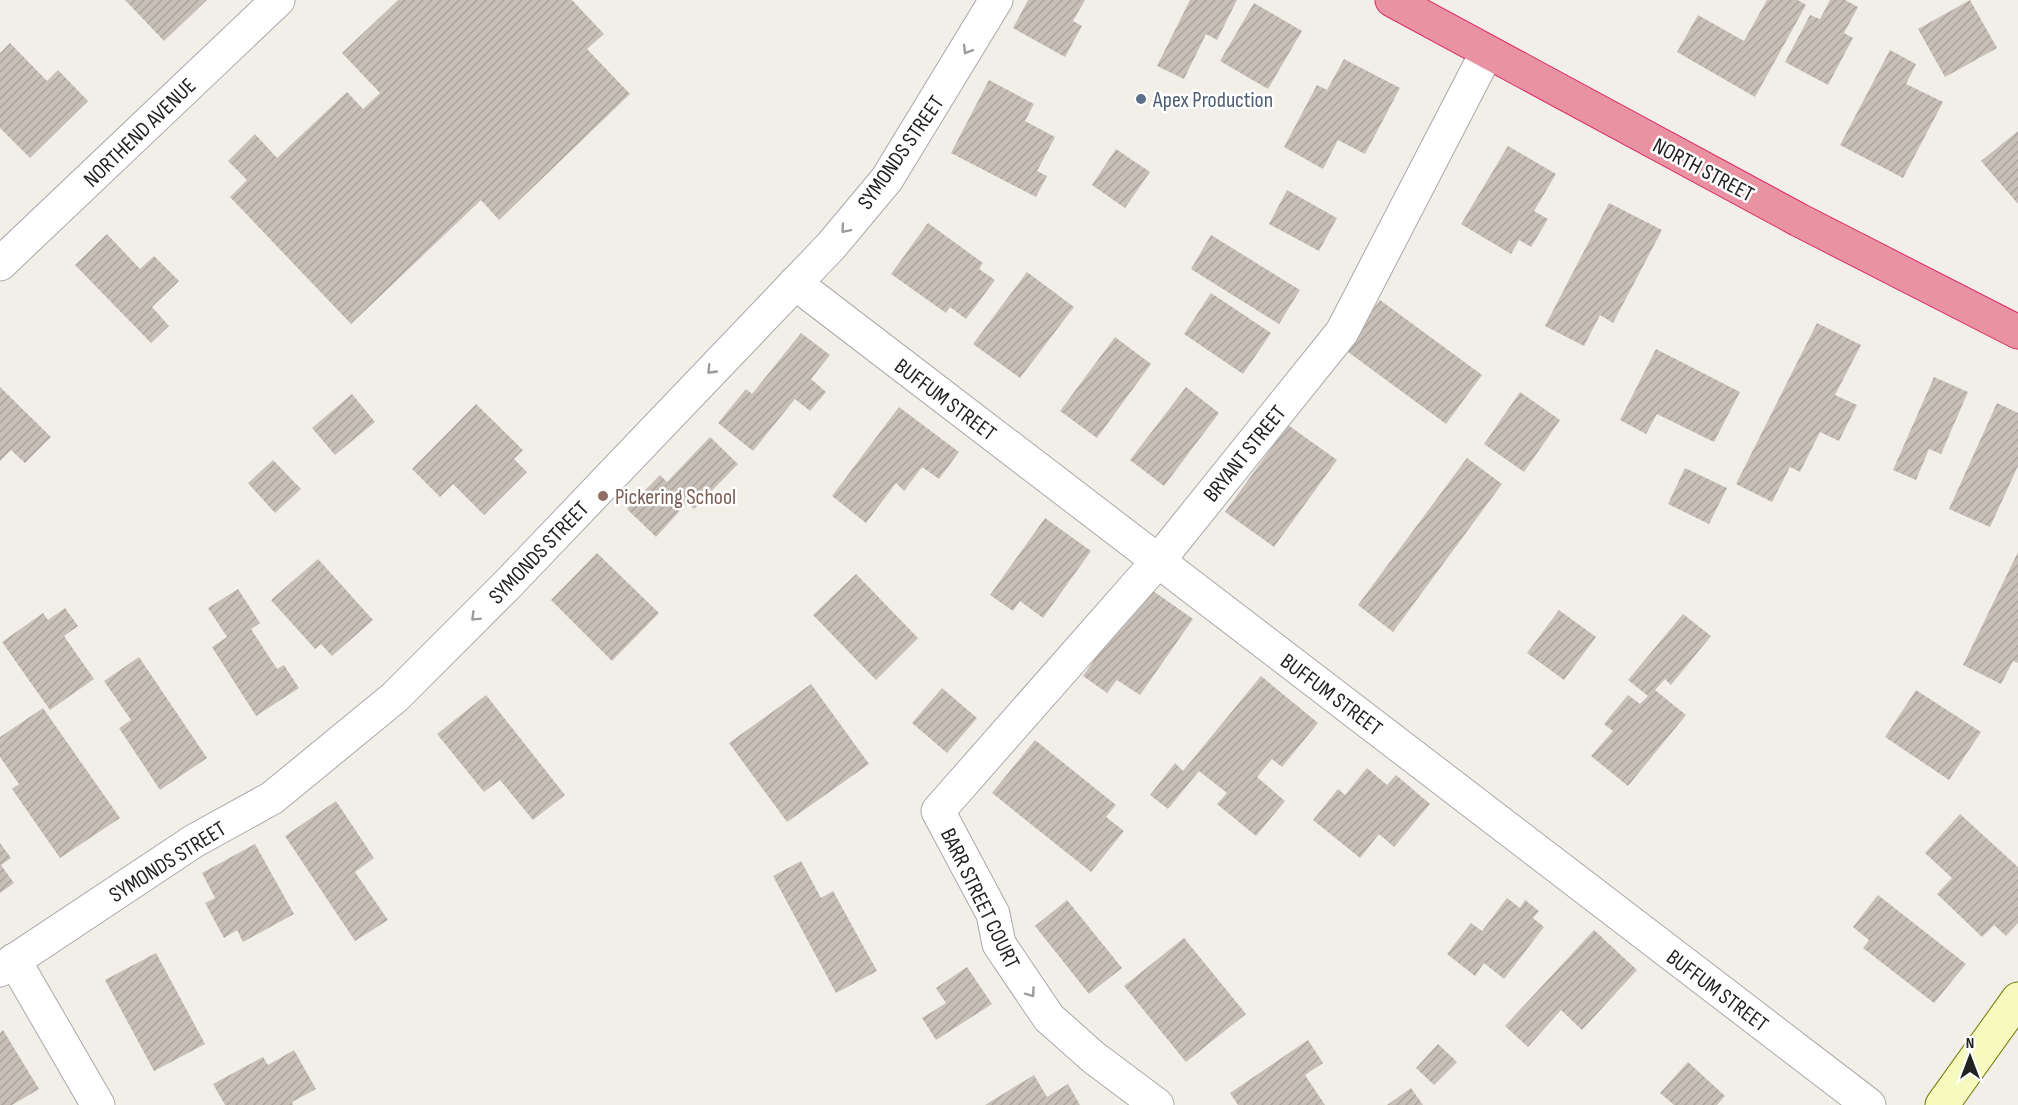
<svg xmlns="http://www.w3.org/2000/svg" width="2018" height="1105" font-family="'Sofia Sans Condensed',sans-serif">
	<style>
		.building { fill: url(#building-hatch) }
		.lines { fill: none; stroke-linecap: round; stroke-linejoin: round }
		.street-casing { stroke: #a9a9a9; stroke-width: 35 }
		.secondary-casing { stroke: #707d05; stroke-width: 35 }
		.highway-casing { stroke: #dc2a67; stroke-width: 35 }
		.street { stroke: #fff; stroke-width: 33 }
		.secondary { stroke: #f7fabf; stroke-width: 33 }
		.highway { stroke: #e892a2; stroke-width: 33 }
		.oneway { stroke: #9c9c9c }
		.service-dot { fill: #5c6f8a; stroke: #fff; stroke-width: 2 }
		.education-dot { fill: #8d6e63; stroke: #fff; stroke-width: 2 }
		.labels { text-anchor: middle; stroke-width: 5; stroke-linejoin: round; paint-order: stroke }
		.service-label { font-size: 22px; fill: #4e5e75; stroke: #fff; text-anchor: start }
		.street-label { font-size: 22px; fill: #222; stroke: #fff }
		.education-label { font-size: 22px; fill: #785e54; stroke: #fff; text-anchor: start }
	</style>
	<defs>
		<pattern id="building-hatch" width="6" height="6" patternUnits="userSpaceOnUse" patternTransform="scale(1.5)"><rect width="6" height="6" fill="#c7bfb8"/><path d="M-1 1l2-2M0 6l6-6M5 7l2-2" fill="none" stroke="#aba49e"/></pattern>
	</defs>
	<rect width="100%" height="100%" fill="#f2efe9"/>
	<g class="building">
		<path d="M125 0H207L164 41Z"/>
		<path d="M398 0H572L604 34 587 49 630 94 499 220 481 200 351 324 230 197 247 180 228 161 255 134 277 158 347 92 363 109 380 93 342 53Z"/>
		<path d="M1028 0H1085L1073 21 1082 26 1065 57 1013 28Z"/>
		<path d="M1190 0H1237L1217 40 1206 34 1184 79 1157 66Z"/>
		<path d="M1767 0H1798L1806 5 1755 97 1677 52 1698 15 1744 41Z"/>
		<path d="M1830 0H1845L1858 7 1844 33 1853 38 1828 85 1785 62 1810 15 1820 19Z"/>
		<path d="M1970 0 1997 48 1945 77 1918 29Z"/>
		<path d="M1254 3 1302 31 1268 89 1220 61Z"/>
		<path d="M10 43 47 81 58 70 88 101 30 158 0 128V53Z"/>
		<path d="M1890 50 1916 64 1906 84 1943 102 1903 178 1840 145Z"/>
		<path d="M1344 59 1400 88 1365 154 1338 140 1323 169 1284 147 1317 85 1327 90Z"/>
		<path d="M989 80 1034 104 1025 121 1055 137 1037 171 1047 176 1036 197 951 153Z"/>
		<path d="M2018 131V204L1981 161Z"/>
		<path d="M1508 146 1556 174 1534 211 1548 219 1531 247 1519 240 1511 254 1461 224Z"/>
		<path d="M1116 149 1150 172 1125 208 1092 185Z"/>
		<path d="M1287 190 1337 218 1319 251 1269 224Z"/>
		<path d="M1609 203 1662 230 1613 323 1600 315 1584 346 1545 326Z"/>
		<path d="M928 223 983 263 979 269 995 280 966 319 950 307 946 313 891 274Z"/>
		<path d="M107 234 140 269 154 256 179 281 152 307 169 326 151 343 75 265Z"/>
		<path d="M1211 235 1300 290 1279 324 1191 269Z"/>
		<path d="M1027 272 1074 307 1020 378 973 344Z"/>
		<path d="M1211 293 1271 333 1243 374 1184 334Z"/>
		<path d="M1380 300 1482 375 1446 424 1344 349Z"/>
		<path d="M1817 323 1861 345 1835 395 1857 405 1839 441 1820 432 1800 472 1790 467 1772 502 1736 484Z"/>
		<path d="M801 333 830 355 811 379 826 392 810 411 795 399 753 451 718 423 746 389 752 394Z"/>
		<path d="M1115 337 1151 364 1097 438 1060 411Z"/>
		<path d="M1656 349 1740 392 1714 442 1657 414 1646 434 1620 420Z"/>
		<path d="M1934 377 1968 392 1941 454 1929 449 1916 480 1893 470Z"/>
		<path d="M0 387 51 437 25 463 11 450 0 461Z"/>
		<path d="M1186 387 1219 413 1164 486 1130 460Z"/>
		<path d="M1520 392 1560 420 1524 472 1484 444Z"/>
		<path d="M352 394 375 422 335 455 312 428Z"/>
		<path d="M1997 403 2018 413V466L1990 527 1949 509Z"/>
		<path d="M476 404 523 450 514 459 527 472 484 515 453 484 440 497 412 469Z"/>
		<path d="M899 407 959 452 939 479 922 467 904 491 896 483 866 523 832 496Z"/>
		<path d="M1288 425 1337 460 1274 547 1225 512Z"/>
		<path d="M710 437 738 464 694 509 687 503 656 537 627 509 660 475 667 482Z"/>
		<path d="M1467 458 1502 484 1393 632 1358 605Z"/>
		<path d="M273 460 301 489 275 513 248 483Z"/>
		<path d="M1685 468 1727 488 1709 524 1668 504Z"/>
		<path d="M1045 518 1091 551 1043 618 1020 601 1013 611 990 595Z"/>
		<path d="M2018 552V663L2013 661 2001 684 1963 665Z"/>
		<path d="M597 553 659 613 612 661 551 600Z"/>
		<path d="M318 559 373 620 332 656 321 644 315 649 271 600Z"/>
		<path d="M856 574 918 638 876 680 813 615Z"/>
		<path d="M1146 586 1193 619 1140 695 1117 680 1107 693 1083 676Z"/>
		<path d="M238 589 260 623 251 629 277 669 284 665 299 688 256 716 212 647 227 637 208 608Z"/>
		<path d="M65 608 78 626 64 636 94 679 50 710 2 642 43 613 48 620Z"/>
		<path d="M1559 610 1596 637 1564 680 1527 653Z"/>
		<path d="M1683 614 1711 636 1671 685 1665 679 1655 690 1686 715 1628 786 1591 756 1613 731 1604 724 1628 695 1640 704 1648 696 1628 680Z"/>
		<path d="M139 657 207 758 160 790 119 728 131 720 104 681Z"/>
		<path d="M1261 676 1318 723 1282 767 1272 759 1257 777 1285 801 1256 836 1217 804 1227 793 1199 771 1168 809 1150 795 1175 763 1183 771Z"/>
		<path d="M811 684 869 764 787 822 729 743Z"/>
		<path d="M942 688 977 718 947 753 912 723Z"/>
		<path d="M1916 690 1981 732 1949 780 1885 737Z"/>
		<path d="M486 695 565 795 533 820 500 780 484 792 437 734Z"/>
		<path d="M43 708 120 818 60 858 12 789 19 784 0 757V737Z"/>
		<path d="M1035 740 1116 805 1106 817 1124 831 1091 872 992 793Z"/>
		<path d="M1367 768 1387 785 1396 775 1430 804 1394 847 1379 834 1360 858 1313 820 1338 789 1345 795Z"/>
		<path d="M336 801 374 858 355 872 388 920 355 941 285 836Z"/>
		<path d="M1960 814 2018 867V923L2006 936 1994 925 1982 937 1937 894 1952 878 1925 853Z"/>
		<path d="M0 843 11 858 1 865 14 883 0 893Z"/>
		<path d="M255 844 294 914 243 942 237 930 224 938 205 903 215 898 202 873Z"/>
		<path d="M801 861 821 898 833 891 877 971 836 993 773 876Z"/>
		<path d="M1878 895 1966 964 1934 1003 1863 948 1869 940 1853 927Z"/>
		<path d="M1507 898 1520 908 1525 900 1539 911 1533 918 1544 927 1504 979 1484 963 1475 976 1447 954 1471 923 1482 931Z"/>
		<path d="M1067 900 1122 968 1089 994 1035 926Z"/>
		<path d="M1594 930 1637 970 1582 1030 1561 1010 1528 1047 1505 1026Z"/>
		<path d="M1184 938 1246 1014 1186 1062 1124 986Z"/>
		<path d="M156 953 205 1044 154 1071 105 980Z"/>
		<path d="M967 967 992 1004 936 1040 922 1018 946 1003 936 988Z"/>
		<path d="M3 1030 39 1089 12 1105H0V1033Z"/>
		<path d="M1308 1040 1323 1063 1305 1075 1325 1105H1238L1230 1093Z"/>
		<path d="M1438 1044 1457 1062 1434 1085 1416 1068Z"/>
		<path d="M294 1050 316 1089 292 1102 293 1105H225L213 1084 263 1057 268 1065Z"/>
		<path d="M1688 1062 1725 1096 1717 1105H1674L1660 1093Z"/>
		<path d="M1034 1075 1047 1097 1068 1084 1080 1105H985Z"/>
		<path d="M1411 1088 1423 1105H1387Z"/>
	</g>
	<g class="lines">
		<defs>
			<g id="street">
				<path d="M0 264 278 0"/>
				<path d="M795 283 1869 1105"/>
				<path d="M14 960 98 1105"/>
				<path d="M0 970 194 841 272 798 395 697 508 584 831 246 887 179 996 0"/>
				<path d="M1157 1105 1093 1057 1049 1018 999 944 993 914 938 811 1158 561 1342 332 1487 52"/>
			</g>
			<path id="secondary" d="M1942 1105 2018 999"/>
			<path id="highway" d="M1392 0 1799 220 2018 332"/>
		</defs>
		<use href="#street" class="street-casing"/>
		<use href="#secondary" class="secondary-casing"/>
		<use href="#highway" class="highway-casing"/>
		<use href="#street" class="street"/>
		<use href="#secondary" class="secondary"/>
		<use href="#highway" class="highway"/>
	</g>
	<defs><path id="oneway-chevron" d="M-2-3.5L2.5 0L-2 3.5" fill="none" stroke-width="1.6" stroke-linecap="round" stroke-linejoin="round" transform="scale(1.5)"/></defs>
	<g class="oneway">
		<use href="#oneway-chevron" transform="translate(967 50) rotate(121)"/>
		<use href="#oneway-chevron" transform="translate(845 229) rotate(130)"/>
		<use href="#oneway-chevron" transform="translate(711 370) rotate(134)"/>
		<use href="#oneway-chevron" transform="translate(475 617) rotate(135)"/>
		<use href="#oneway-chevron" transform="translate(1031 993) rotate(54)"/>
	</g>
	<circle class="service-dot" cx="1141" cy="99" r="6"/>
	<circle class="education-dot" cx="603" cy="496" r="6"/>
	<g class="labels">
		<g class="service-label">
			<text x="1153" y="107">Apex Production</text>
		</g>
		<g class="street-label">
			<text transform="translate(139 132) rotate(-44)" y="8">NORTHEND AVENUE</text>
			<text transform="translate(900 152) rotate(-55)" y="8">SYMONDS STREET</text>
			<text transform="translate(1704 169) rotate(28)" y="8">NORTH STREET</text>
			<text transform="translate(946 399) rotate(37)" y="8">BUFFUM STREET</text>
			<text transform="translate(1244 453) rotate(-51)" y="8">BRYANT STREET</text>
			<text transform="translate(538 552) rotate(-46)" y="8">SYMONDS STREET</text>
			<text transform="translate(1332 694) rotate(37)" y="8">BUFFUM STREET</text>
			<text transform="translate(167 861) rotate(-32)" y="8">SYMONDS STREET</text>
			<text transform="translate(981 898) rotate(64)" y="8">BARR STREET COURT</text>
			<text transform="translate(1718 990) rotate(37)" y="8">BUFFUM STREET</text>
		</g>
		<g class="education-label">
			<text x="615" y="504">Pickering School</text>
		</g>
	</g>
	<g transform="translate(1970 1057)" stroke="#ffffff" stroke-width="4.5" paint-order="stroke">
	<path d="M0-4.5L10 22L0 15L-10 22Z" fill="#222222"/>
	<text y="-9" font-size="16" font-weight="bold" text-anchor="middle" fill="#222222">N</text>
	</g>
</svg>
